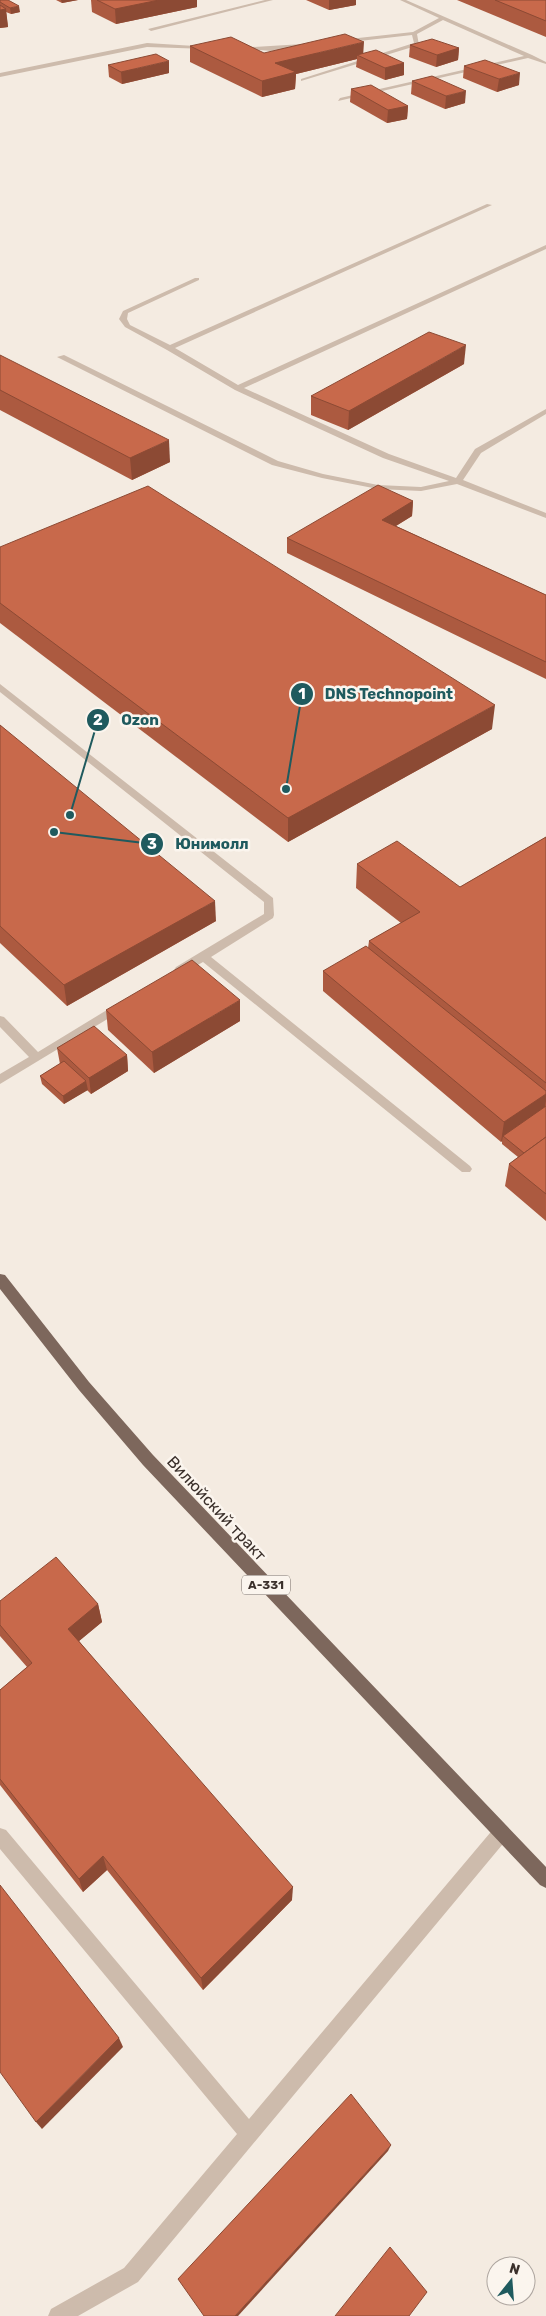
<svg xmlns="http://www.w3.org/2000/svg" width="546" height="2316" font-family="Rubik,sans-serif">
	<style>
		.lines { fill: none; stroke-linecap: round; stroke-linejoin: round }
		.minor { fill: #cdbbac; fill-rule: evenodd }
		.major { fill: #7d675c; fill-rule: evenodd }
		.wall { fill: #ac5a40 }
		.shaded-wall { fill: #8c4a34 }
		.building { fill: #c8694b; stroke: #8c4a34 }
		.labels { text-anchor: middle; stroke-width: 5; stroke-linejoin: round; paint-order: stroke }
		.shield { fill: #fbf5ee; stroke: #756b66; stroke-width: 1 }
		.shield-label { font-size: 12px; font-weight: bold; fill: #3b302b }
		.near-street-label { font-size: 16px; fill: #3b302b; stroke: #fbf5ee }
		.leader { fill: none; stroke: #1f5a5e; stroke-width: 2 }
		.callout-dot { fill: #1f5a5e; stroke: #fbf5ee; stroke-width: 2 }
		.mark-label { font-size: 15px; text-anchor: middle; font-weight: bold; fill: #fff }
		.callout-label { font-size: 15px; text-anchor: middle; font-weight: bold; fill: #1f5a5e; stroke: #fbf5ee; stroke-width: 5; stroke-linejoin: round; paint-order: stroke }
	</style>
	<rect width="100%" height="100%" fill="#f4ebe1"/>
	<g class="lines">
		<g class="minor">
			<path d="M265 0H273L151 31 148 29Z"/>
			<path d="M400 0H406L532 55 546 62V64L528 58 338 101 340 98 524 56 443 20 417 34 419 45 301 81V79L414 43 412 35 342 43 340 40 413 32 439 18Z"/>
			<path d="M147 43 211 47 208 49 147 47 0 77V73Z"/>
			<path d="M303 44 305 47 271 51 237 48Z"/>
			<path d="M487 204 492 205 175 348 238 385 546 245V249L244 388 389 454 456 478 475 449 546 409V414L481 453 463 480 546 513V518L457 484 421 491 378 489 322 478 272 465 57 357 64 355 278 461 323 474 378 485 421 487 449 481 383 458 235 390 167 350 125 327 119 319 123 311 195 278H199V280L128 313 127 319 130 325 170 345Z"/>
			<path d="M0 684 273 898 274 915 273 918 211 957 470 1166 472 1169 470 1172H462L203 962 184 973H176L174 970 176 967 264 914V902L0 692Z"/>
			<path d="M120 1002 124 1003 126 1006 124 1009 0 1084V1074L29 1057 0 1027V1016L4 1017 38 1052Z"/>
			<path d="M501 1825 507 1827 509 1833 507 1839 138 2282 78 2316H48L51 2309 124 2268 237 2134 0 1849V1828L6 1830 249 2119 495 1827Z"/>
		</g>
		<path class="major" d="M0 1274 5 1275 89 1382 153 1455 546 1867V1888L540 1885 143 1465 79 1390 0 1289Z"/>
	</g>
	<g class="wall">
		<path d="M0 0 20 12 11 14 6 12 8 27 0 28Z"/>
		<path d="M56 0H78L62 3Z"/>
		<path d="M91 0H197V7L116 24 92 12Z"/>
		<path d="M306 0H356V5L329 10Z"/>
		<path d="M457 0H546V37Z"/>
		<path d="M410 45 459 48 458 60 436 67 409 57Z"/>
		<path d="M190 46 264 53H363L404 63V75L385 80 356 67 357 59 296 74 295 89 262 97 190 62Z"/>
		<path d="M108 65 169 73 122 84 109 77Z"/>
		<path d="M464 66 519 85 497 92 463 78Z"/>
		<path d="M412 81 465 103 445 109 411 94Z"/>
		<path d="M351 89 408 106 407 119 387 123 350 102Z"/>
		<path d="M0 355 170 462 132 480 0 410Z"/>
		<path d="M464 364 348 430 311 415V396Z"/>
		<path d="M413 501 412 516 396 526 546 595V679L287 553V538Z"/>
		<path d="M0 547 492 729 288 842 0 623Z"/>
		<path d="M0 725 216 921 67 1006 0 943Z"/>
		<path d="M546 837V1221L505 1186 509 1164 518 1157 502 1144V1141L501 1142 323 991V971L368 948 369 941 401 923 356 888 357 864 460 887Z"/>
		<path d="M106 1010 240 1021 154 1073 108 1030Z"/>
		<path d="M57 1048 127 1055 128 1071 91 1094 87 1090 64 1104 42 1084 40 1076 60 1064Z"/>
		<path d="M0 1601 98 1604 102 1622 79 1641 292 1900 203 1990 107 1870 83 1892 0 1785V1690L27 1667 0 1636Z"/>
	</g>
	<g class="shaded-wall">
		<path d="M61 0H78L62 3Z"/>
		<path d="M159 0H197V7L116 24 115 9Z"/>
		<path d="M329 0H356V5L329 10Z"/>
		<path d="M19 6 20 12 11 14 10 8Z"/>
		<path d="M6 9 8 27 0 28V10Z"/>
		<path d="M364 42 363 57 357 55V59L296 74 295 89 262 97V81L275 63Z"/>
		<path d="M459 48 458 60 436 67 437 55Z"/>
		<path d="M169 61V73L122 84 121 72Z"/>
		<path d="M404 63V75L385 80V68Z"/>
		<path d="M520 73 519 85 497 92 499 79Z"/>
		<path d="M466 91 465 103 445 109 446 96Z"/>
		<path d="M408 106 407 119 387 123 388 110Z"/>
		<path d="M466 345 464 364 348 430 349 411Z"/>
		<path d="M169 440 170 462 132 480 130 458Z"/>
		<path d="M413 501 412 516 381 535 382 520Z"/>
		<path d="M495 705 492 729 288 842V818Z"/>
		<path d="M215 901 216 921 67 1006 64 985Z"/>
		<path d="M240 1000V1021L154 1073 152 1052Z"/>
		<path d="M127 1055 128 1071 91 1094 89 1078Z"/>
		<path d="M86 1081 88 1090 64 1104 63 1096Z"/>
		<path d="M546 1094V1101L544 1113 503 1136 502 1141 501 1142 504 1122Z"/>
		<path d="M98 1604 102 1622 73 1646 68 1629Z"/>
		<path d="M103 1856 107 1870 83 1892 79 1879Z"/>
		<path d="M293 1887 292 1900 203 1990 201 1978Z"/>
		<path d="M119 2038 123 2047 42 2129 36 2122Z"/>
		<path d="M391 2145 388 2151 238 2316H235Z"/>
	</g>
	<g class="building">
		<path d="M0 0H8L19 6 10 8 0 2Z"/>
		<path d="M97 0H159L115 9Z"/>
		<path d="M495 0H546V21Z"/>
		<path d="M0 5 6 9 0 10Z"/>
		<path d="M345 34 364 42 275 63 296 72 262 81 190 46 231 37 264 53Z"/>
		<path d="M432 39 459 48 437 55 410 45Z"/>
		<path d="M376 50 404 63 385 68 357 55Z"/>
		<path d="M156 54 169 61 121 72 108 65Z"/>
		<path d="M485 60 520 73 499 79 464 66Z"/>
		<path d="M432 76 466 91 446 96 412 81Z"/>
		<path d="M371 85 408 106 388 110 351 89Z"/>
		<path d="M429 332 466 345 349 411 311 396Z"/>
		<path d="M0 355 169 440 130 458 0 390Z"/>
		<path d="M378 485 413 501 382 520 546 595V662L287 538Z"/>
		<path d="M148 486 495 705 288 818 0 603V547Z"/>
		<path d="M0 725 215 901 64 985 0 926Z"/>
		<path d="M546 837V1083L369 941 420 912 357 864 397 841 460 887Z"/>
		<path d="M366 946 546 1091V1094L504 1122 323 971Z"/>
		<path d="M192 960 240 1000 152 1052 106 1010Z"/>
		<path d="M94 1026 127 1055 89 1078 57 1048Z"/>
		<path d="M64 1061 86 1081 63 1096 40 1076Z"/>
		<path d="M546 1106V1137L524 1153 503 1136Z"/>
		<path d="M546 1137V1194L509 1164Z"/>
		<path d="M56 1557 98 1604 68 1629 293 1887 201 1978 103 1856 79 1879 0 1779V1690L32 1663 0 1625V1601Z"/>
		<path d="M0 1885 119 2038 36 2122 0 2072Z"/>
		<path d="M351 2094 391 2145 235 2316H204L178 2279Z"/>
		<path d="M390 2247 427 2292 409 2316H335Z"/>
	</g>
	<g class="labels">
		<rect class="shield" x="242" y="1575.5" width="48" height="19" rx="4"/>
		<g class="shield-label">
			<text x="266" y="1589">А-331</text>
		</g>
		<g class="near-street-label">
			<text transform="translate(217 1508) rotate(47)" y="6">Вилюйский тракт</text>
		</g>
	</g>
	<path class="leader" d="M286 789L302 694M70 815L98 720M54 832L152 844"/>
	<g class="callout-dot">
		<circle cx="286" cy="789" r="5"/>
		<circle cx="70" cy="815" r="5"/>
		<circle cx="54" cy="832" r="5"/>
		<circle cx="302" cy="694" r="12"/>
		<circle cx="98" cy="720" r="12"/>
		<circle cx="152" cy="844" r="12"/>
	</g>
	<g class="mark-label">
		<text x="302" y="699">1</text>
		<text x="98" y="725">2</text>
		<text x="152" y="849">3</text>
	</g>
	<g class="callout-label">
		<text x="389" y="699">DNS Technopoint</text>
		<text x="140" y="725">Ozon</text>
		<text x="212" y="849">Юнимолл</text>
	</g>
	<g transform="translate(511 2281) rotate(17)"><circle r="24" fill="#fbf5ee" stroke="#aea6a0"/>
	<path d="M0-4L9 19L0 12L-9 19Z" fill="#1f5a5e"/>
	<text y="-8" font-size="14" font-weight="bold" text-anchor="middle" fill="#3b302b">N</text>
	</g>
</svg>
